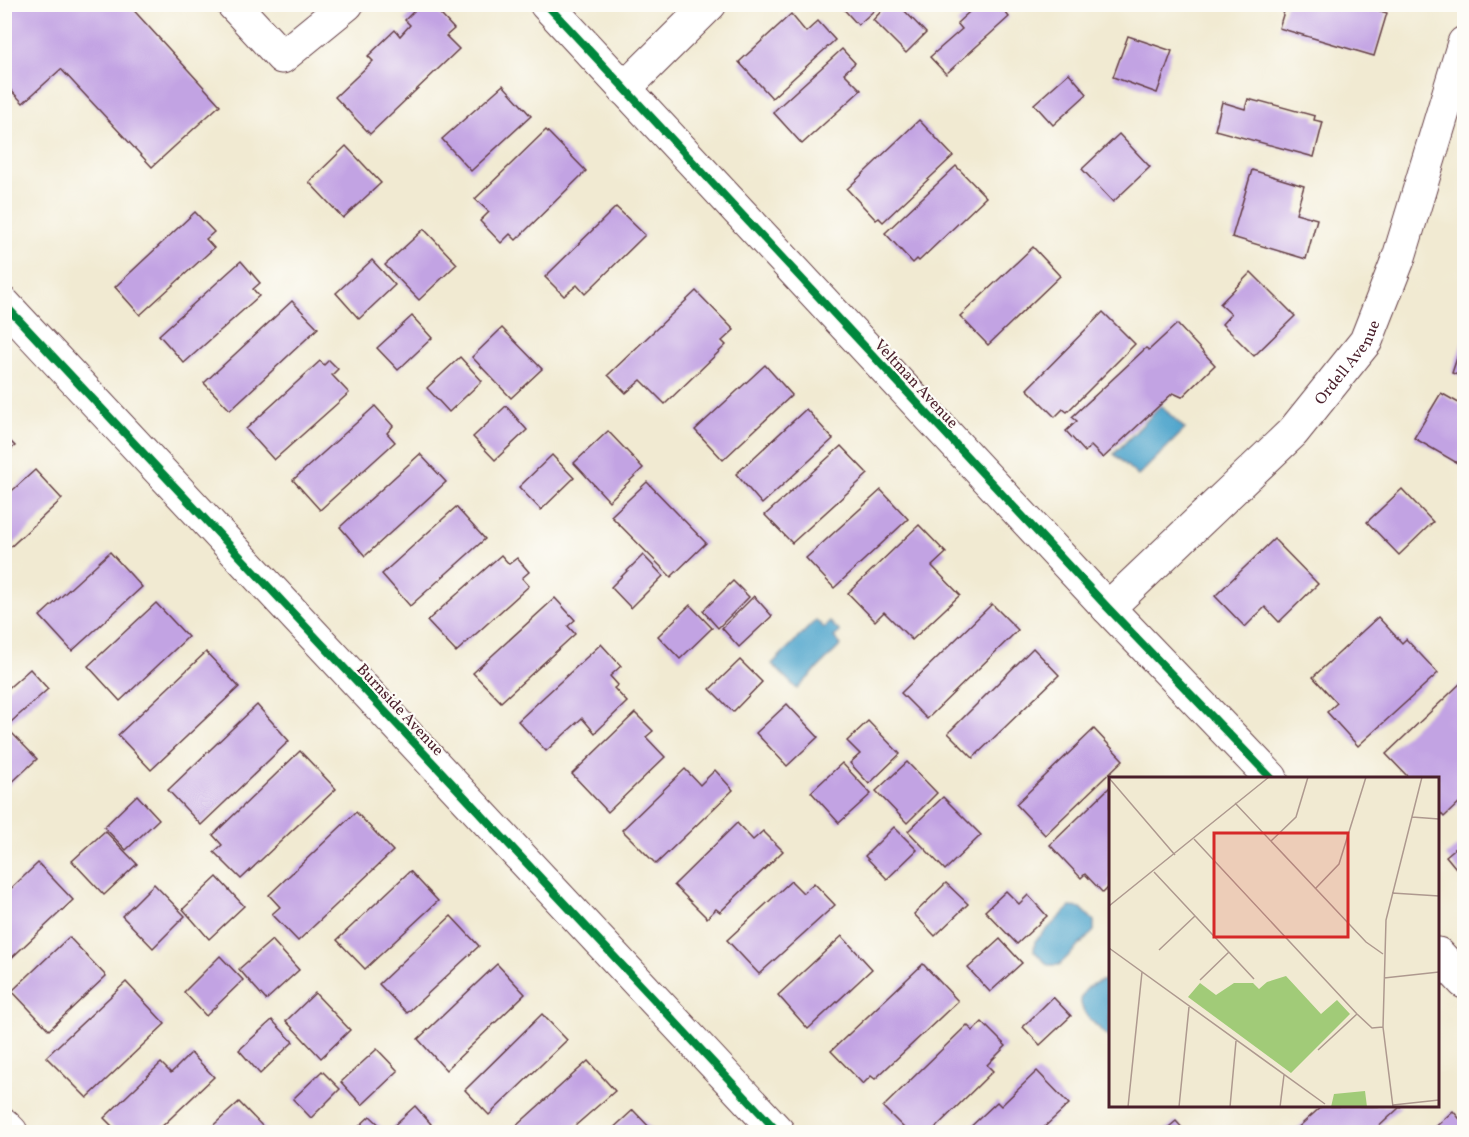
<svg xmlns="http://www.w3.org/2000/svg" width="1469" height="1137" font-family="Vollkorn,serif">
	<style>
		.water { fill: #4fa5cc; stroke: #4c627c; stroke-width: 1.5 }
		.building { fill: #c2a3e3 }
		.lines { fill: none; stroke-linecap: round; stroke-linejoin: round }
		.minor-casing { stroke: #633d44; stroke-width: 35 }
		.minor { stroke: #fff; stroke-width: 33 }
		.cycleway-casing { stroke: #fdfcf7; stroke-width: 11 }
		.cycleway { stroke: #00873e; stroke-width: 8 }
		.labels { text-anchor: middle; stroke-width: 4.5; stroke-linejoin: round; paint-order: stroke }
		.street-label { font-size: 16px; fill: #4a1f2b; stroke: #fdfcf7 }
		.inset-road { fill: none; stroke: #ae998f; stroke-width: 1.5 }
		.view { fill: #d62828; fill-opacity: 0.15; stroke: #d62828; stroke-width: 3 }
		.inset-edge { fill: none; stroke: #4a1f2b; stroke-width: 3 }
	</style>
	<rect width="100%" height="100%" fill="#fdfcf7"/>
	<filter id="ink" filterUnits="userSpaceOnUse"><feTurbulence type="fractalNoise" baseFrequency=".0167" numOctaves="2"/><feDisplacementMap in="SourceGraphic" scale="12" xChannelSelector="R" yChannelSelector="G"/><feConvolveMatrix kernelMatrix="1 2 1 2 8 2 1 2 1" color-interpolation-filters="sRGB"/></filter>
	<filter id="wash" filterUnits="userSpaceOnUse"><feTurbulence type="fractalNoise" baseFrequency=".008" numOctaves="4" result="noise"/><feDisplacementMap in="SourceGraphic" scale="24" xChannelSelector="R" yChannelSelector="G"/><feGaussianBlur stdDeviation="1.35" result="paint"/><feColorMatrix in="noise" values="0 0 0 0 0 0 0 0 0 0 0 0 0 0 0 0 0 1.4 0 .05"/><feComposite in="paint" operator="in"/></filter>
	<g filter="url(#wash)">
		<rect width="100%" height="100%" fill="#f1ead2"/>
		<g class="water">
			<path d="M1161 406 1185 429 1138 476 1114 454Z"/>
			<path d="M816 620 824 628 830 622 840 632 834 637 841 645 797 689 772 664Z"/>
			<path d="M1070 907 1081 908 1094 921V931L1059 965H1048L1034 951 1035 941Z"/>
			<path d="M1105 980 1110 982V1038C1103 1031 1092 1023 1086 1014 1073 997 1088 983 1105 980Z"/>
		</g>
		<g id="blocks">
			<g class="building">
				<path d="M4 4H128L220 105 152 167 61 69 23 103 4 83Z"/>
				<path d="M421 4H431L454 29 446 36 459 49 370 134 335 97 373 61 368 56 395 30 400 36 410 25 405 20Z"/>
				<path d="M839 4H877L879 6 858 25Z"/>
				<path d="M888 4H898L926 33 906 53 873 20Z"/>
				<path d="M978 4H999L1009 17 946 74 930 57 962 29 957 23Z"/>
				<path d="M1286 5H1360L1387 13 1374 56 1279 28Z"/>
				<path d="M791 14 806 32 818 21 835 40 772 98 739 62Z"/>
				<path d="M1128 36 1172 51 1157 93 1113 77Z"/>
				<path d="M842 49 855 63 844 73 861 90 802 144 773 112Z"/>
				<path d="M1069 73 1087 94 1053 125 1034 104Z"/>
				<path d="M503 85 531 116 471 171 442 139Z"/>
				<path d="M1248 99 1259 102 1260 101 1315 116 1314 120 1323 122 1314 157 1215 130 1222 102 1245 109Z"/>
				<path d="M919 120 953 156 883 222 879 218 876 220 847 189Z"/>
				<path d="M546 130 586 171 516 240 510 234 501 243 480 221 489 212 475 199Z"/>
				<path d="M1119 134 1150 167 1113 202 1082 169Z"/>
				<path d="M346 146 381 183 343 218 309 182Z"/>
				<path d="M956 166 986 197 919 261 917 259 913 263 885 233Z"/>
				<path d="M1252 170 1304 186 1296 213 1317 219 1306 259 1232 237Z"/>
				<path d="M616 207 645 235 585 294 577 285 564 296 545 277Z"/>
				<path d="M195 212 214 232 206 239 214 248 140 315 115 287Z"/>
				<path d="M424 229 457 264 419 300 385 265Z"/>
				<path d="M1033 247 1060 276 988 345 960 316Z"/>
				<path d="M372 260 395 285 359 319 336 293Z"/>
				<path d="M241 261 260 283 253 289 259 296 184 363 159 335Z"/>
				<path d="M1251 272 1295 316 1254 356 1222 324 1231 314 1220 304Z"/>
				<path d="M696 291 734 330 722 341 726 345 665 404 641 380 626 393 608 375Z"/>
				<path d="M292 301 318 328 230 410 204 383Z"/>
				<path d="M1103 312 1135 344 1067 412 1063 409 1055 417 1027 389Z"/>
				<path d="M412 316 432 338 398 370 377 348Z"/>
				<path d="M1177 324 1215 365 1182 397 1173 393 1103 458 1091 446 1085 452 1066 431 1077 421 1072 417 1146 348 1149 350Z"/>
				<path d="M502 328 542 369 511 398 472 357Z"/>
				<path d="M1464 337V377L1452 373Z"/>
				<path d="M460 357 482 381 449 412 427 388Z"/>
				<path d="M329 360 338 369 332 375 349 393 274 460 246 429 320 361 324 365Z"/>
				<path d="M765 365 792 395 723 460 695 430Z"/>
				<path d="M1441 393 1464 406V467L1414 438Z"/>
				<path d="M375 406 393 426 387 433 395 442 320 510 293 480Z"/>
				<path d="M506 406 527 430 495 460 473 437Z"/>
				<path d="M806 409 833 439 762 504 736 474Z"/>
				<path d="M608 431 643 468 609 501 574 463Z"/>
				<path d="M4 435 15 446 4 454Z"/>
				<path d="M841 446 868 474 792 543 765 515Z"/>
				<path d="M420 454 446 482 365 556 340 527Z"/>
				<path d="M552 455 574 478 541 510 519 487Z"/>
				<path d="M35 470 62 499 4 553V498Z"/>
				<path d="M647 482 706 543 671 577 611 516Z"/>
				<path d="M1402 489 1433 522 1399 555 1367 522Z"/>
				<path d="M881 490 908 519 834 588 806 558Z"/>
				<path d="M456 507 485 539 410 606 382 574Z"/>
				<path d="M919 525 946 553 932 566 960 595 912 640 884 612 875 621 848 593Z"/>
				<path d="M1274 539 1318 584 1279 622 1265 607 1245 627 1215 596Z"/>
				<path d="M110 552 142 587 72 651 40 616Z"/>
				<path d="M501 555 509 564 517 558 529 572 522 578 529 586 456 652 427 621Z"/>
				<path d="M643 555 663 576 631 608 611 587Z"/>
				<path d="M733 581 749 597 718 628 703 611Z"/>
				<path d="M754 596 772 616 739 647 722 628Z"/>
				<path d="M555 598 575 620 568 626 575 634 501 702 473 673Z"/>
				<path d="M156 603 188 637 120 701 88 666Z"/>
				<path d="M992 604 1018 630 927 719 901 693Z"/>
				<path d="M690 605 712 628 680 659 658 636Z"/>
				<path d="M1378 617 1402 643 1406 639 1438 673 1358 746 1327 712 1337 703 1313 677Z"/>
				<path d="M601 644 621 666 610 676 618 685 614 688 627 702 595 733 582 718 546 751 518 721Z"/>
				<path d="M1033 648 1059 675 973 758 948 733Z"/>
				<path d="M206 652 239 687 151 770 118 735Z"/>
				<path d="M740 660 762 682 733 712 710 689Z"/>
				<path d="M30 669 48 689 11 722 4 714V692Z"/>
				<path d="M1464 680V798L1444 817 1438 810V778H1409L1386 754Z"/>
				<path d="M787 704 818 737 787 766 756 733Z"/>
				<path d="M257 705 289 741 201 825 168 790Z"/>
				<path d="M635 713 653 731 646 737 665 757 608 812 572 774Z"/>
				<path d="M868 721 900 754 869 784 850 763 860 754 847 741Z"/>
				<path d="M1094 729 1123 760 1045 835 1016 804Z"/>
				<path d="M9 730 37 759 8 786 4 782V735Z"/>
				<path d="M300 751 336 789 241 879 214 852 222 845 213 835Z"/>
				<path d="M907 762 937 793 907 823 876 791Z"/>
				<path d="M842 763 871 794 839 823 811 792Z"/>
				<path d="M685 769 700 785 715 770 733 790 656 864 622 830Z"/>
				<path d="M1110 787V886L1103 893 1085 874 1081 878 1050 845Z"/>
				<path d="M137 795 159 819 126 850 104 827Z"/>
				<path d="M943 797 981 835 945 870 908 831Z"/>
				<path d="M356 812 393 851 298 941 272 914 280 907 269 895Z"/>
				<path d="M737 823 753 840 763 831 783 851 720 912 716 909 707 918 674 885Z"/>
				<path d="M894 827 917 850 887 879 865 856Z"/>
				<path d="M105 831 137 864 104 895 72 861Z"/>
				<path d="M1464 841V878L1446 856Z"/>
				<path d="M38 863 73 900 4 965V895Z"/>
				<path d="M410 871 438 901 365 969 337 940Z"/>
				<path d="M217 877 244 906 209 939 183 909Z"/>
				<path d="M791 881 803 893 814 883 835 905 759 974 727 940Z"/>
				<path d="M946 883 968 904 935 936 914 914Z"/>
				<path d="M154 884 185 916 153 948 122 916Z"/>
				<path d="M1006 891 1019 904 1028 895 1047 916 1017 944 985 911Z"/>
				<path d="M451 916 479 946 407 1013 379 984Z"/>
				<path d="M842 936 872 969 808 1029 778 995Z"/>
				<path d="M69 937 106 976 49 1030 12 991Z"/>
				<path d="M1000 939 1022 963 990 992 968 968Z"/>
				<path d="M272 940 299 970 266 1000 239 969Z"/>
				<path d="M220 956 243 980 206 1016 184 992Z"/>
				<path d="M497 964 525 994 446 1070 418 1039Z"/>
				<path d="M923 964 958 1001 875 1079 871 1076 863 1084 831 1051Z"/>
				<path d="M126 982 165 1024 87 1098 46 1057Z"/>
				<path d="M315 993 350 1030 321 1058 286 1021Z"/>
				<path d="M1053 997 1071 1016 1040 1045 1023 1027Z"/>
				<path d="M542 1014 567 1040 489 1115 465 1090Z"/>
				<path d="M272 1020 293 1042 260 1074 239 1050Z"/>
				<path d="M982 1022 1006 1046 987 1065 993 1071 931 1132H924L922 1130 920 1132H908L883 1107 967 1025 973 1031Z"/>
				<path d="M377 1049 398 1071 362 1105 341 1082Z"/>
				<path d="M191 1053 214 1077 156 1132H118L104 1118 161 1063 171 1073Z"/>
				<path d="M588 1061 615 1091 568 1132H520L515 1127Z"/>
				<path d="M322 1071 340 1089 311 1118 293 1099Z"/>
				<path d="M1037 1071 1069 1104 1039 1132H965L997 1102 1001 1106Z"/>
				<path d="M239 1102 268 1132H206Z"/>
				<path d="M415 1106 431 1124 422 1132H389L388 1131Z"/>
				<path d="M1322 1106H1401L1373 1132H1293Z"/>
				<path d="M633 1110 654 1132H609Z"/>
				<path d="M1453 1111 1464 1124V1132H1430Z"/>
				<path d="M370 1116 387 1132H353Z"/>
				<path d="M1176 1121 1186 1132H1163Z"/>
			</g>
		</g>
	</g>
	<g filter="url(#ink)">
		<use href="#blocks" fill-opacity="0" stroke="#633d44" stroke-width="1.5"/>
		<g class="lines">
			<defs>
				<g id="minor">
					<path d="M233 4 282 57 347 4"/>
					<path d="M546 4 1108 608 1271 778"/>
					<path d="M624 89 710 4"/>
					<path d="M4 304 778 1132"/>
					<path id="s1" d="M1108 608 1293 432 1366 341 1399 257 1464 43"/>
					<path d="M1438 954 1464 982"/>
					<path d="M4 1125 11 1132"/>
				</g>
			</defs>
			<use href="#minor" class="minor-casing"/>
			<use href="#minor" class="minor"/>
			<defs>
				<g id="cycleway">
					<path d="M546 4 1108 608 1271 778"/>
					<path d="M4 304 778 1132"/>
				</g>
			</defs>
			<use href="#cycleway" class="cycleway-casing"/>
			<use href="#cycleway" class="cycleway"/>
		</g>
	</g>
	<g class="labels">
		<g class="street-label">
			<text dy="6" stroke="none"><textPath href="#s1" startOffset="344">Ordell Avenue</textPath></text>
			<text transform="translate(917 383) rotate(47)" y="6">Veltman Avenue</text>
			<text transform="translate(401 709) rotate(47)" y="6">Burnside Avenue</text>
		</g>
	</g>
	<g transform="translate(1109 777)">
		<rect width="330" height="330" fill="#f1ead2"/>
		<path d="M177 199 212 237 228 223 241 237 182 296 79 220 91 206 107 218 125 206H144L150 212 158 205ZM256 314 258 330H222L225 317Z" fill="#a1cb78"/>
		<path class="inset-road" d="M0 1 66 78M126 26 257 165 274 177M303 40 330 42M85 62 248 237 263 251 274 250M162 64 187 40 199 0M45 95 145 202M206 112 230 87 257 0M283 116 330 119M0 129 160 0M0 171 216 327M50 173 86 139M275 201 330 195M91 203 120 175M209 273 248 237M284 328 330 323M19 330 33 195M70 330 80 230M121 330 127 264M171 330 175 298M284 330 274 250 277 143 313 0"/>
		<path class="view" d="M105 56H239V160H105Z"/>
		<rect width="330" height="330" class="inset-edge"/>
	</g>
	<rect width="1469" height="1137" fill="none" stroke="#fdfcf7" stroke-width="24"/>
</svg>
